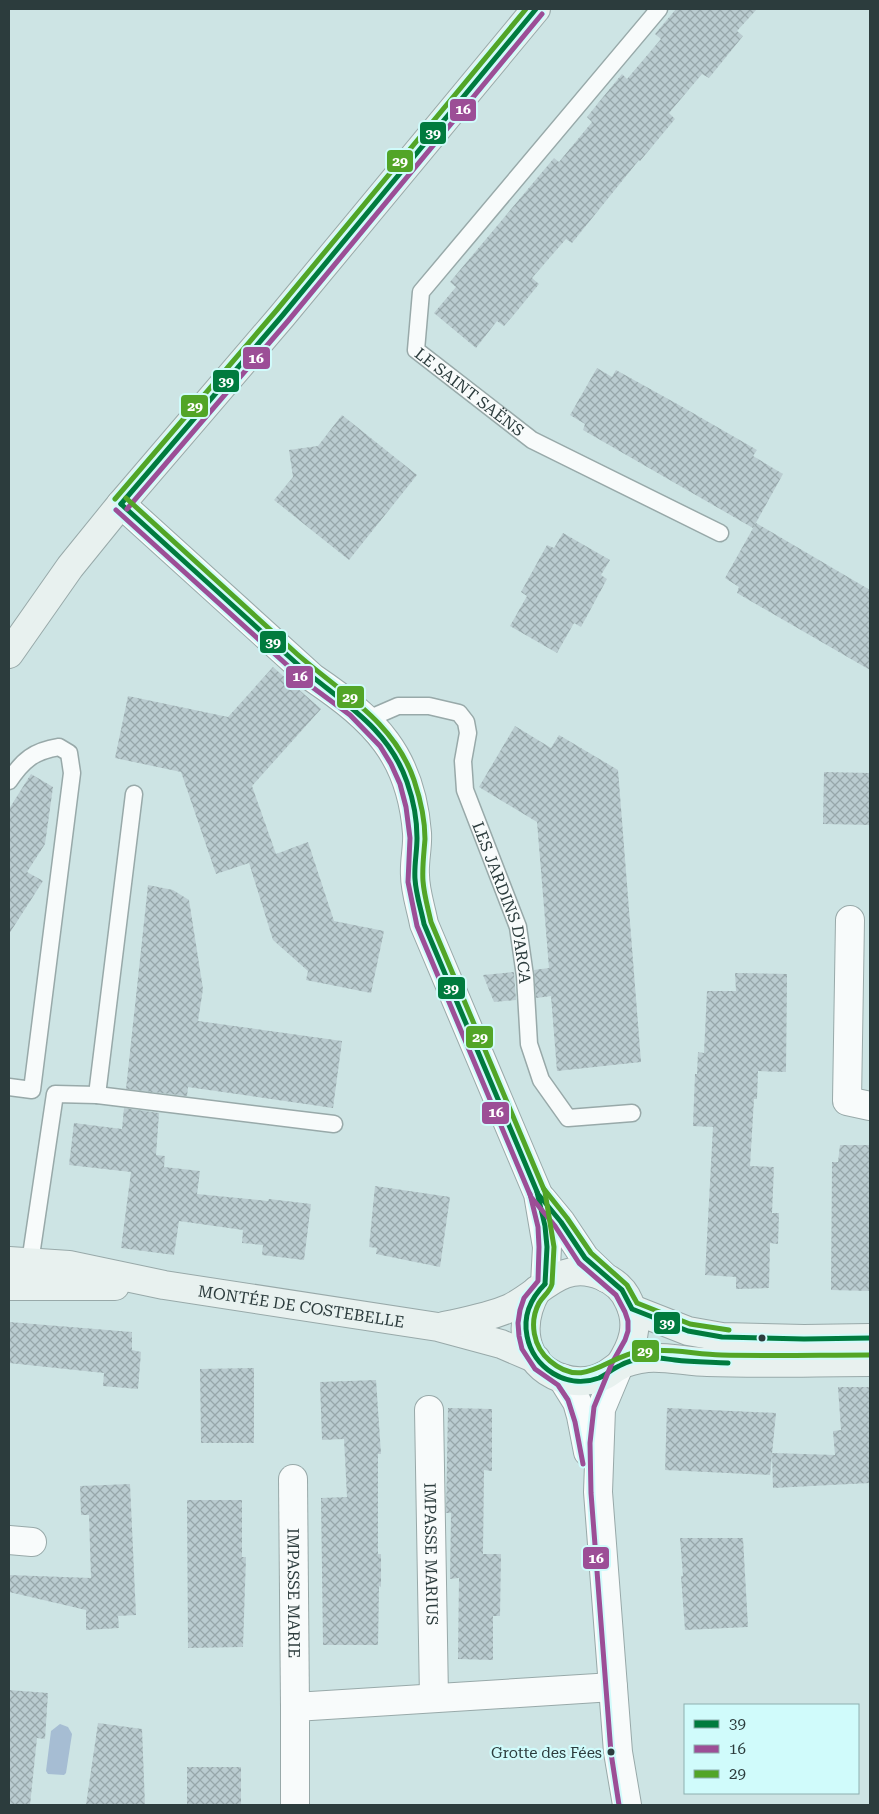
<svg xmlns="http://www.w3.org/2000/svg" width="879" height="1814" font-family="'Roboto Serif',serif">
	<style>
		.water { fill: #a6bdd3 }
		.building { fill: url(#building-cross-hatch) }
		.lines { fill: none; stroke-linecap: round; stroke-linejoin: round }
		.lane-casing { stroke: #98a9a9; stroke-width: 19 }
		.street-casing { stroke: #98a9a9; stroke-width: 30 }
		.secondary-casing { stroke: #98a9a9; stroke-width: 30 }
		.lane { stroke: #f8fbfb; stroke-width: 16 }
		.street { stroke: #f8fbfb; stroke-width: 28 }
		.secondary { stroke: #e8f1ef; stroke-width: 28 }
		.bus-1-casing { stroke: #d0fbfb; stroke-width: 9 }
		.bus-2-casing { stroke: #d0fbfb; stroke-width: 9 }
		.bus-3-casing { stroke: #d0fbfb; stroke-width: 9 }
		.bus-1 { stroke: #007b3e; stroke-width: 5 }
		.bus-2 { stroke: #9c4e96; stroke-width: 5 }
		.bus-3 { stroke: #52a527; stroke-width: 5 }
		.bus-dot { fill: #2c3c3d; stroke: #d0fbfb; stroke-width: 2 }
		.labels { text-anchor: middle; stroke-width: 4.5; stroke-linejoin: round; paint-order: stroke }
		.bus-label { font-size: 15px; fill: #2c3c3d; stroke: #d0fbfb; text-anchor: end }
		.street-label { font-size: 16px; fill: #2c3c3d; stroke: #d0fbfb }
		.line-badge { stroke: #d0fbfb; stroke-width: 2 }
		.badge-label { font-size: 14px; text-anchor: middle; font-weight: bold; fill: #fff }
	</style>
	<defs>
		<pattern id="building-cross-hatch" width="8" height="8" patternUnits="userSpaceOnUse" patternTransform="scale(1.25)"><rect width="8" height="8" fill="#baccd0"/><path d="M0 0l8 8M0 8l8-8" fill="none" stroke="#97a7aa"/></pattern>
	</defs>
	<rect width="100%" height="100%" fill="#cde4e4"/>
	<path class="water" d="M60 1724 68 1727 72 1734 66 1773 64 1775 48 1774 46 1771 51 1731Z"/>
	<g class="building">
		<path d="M676 9H757L737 31 743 36 709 78 702 74 669 113 675 119 640 161 639 160 572 243 566 239 532 278 539 284 517 311 504 326 497 321 476 348 434 313 456 287 450 282 554 158 559 162 592 122 587 117 599 102 622 74 627 79 661 39 655 34Z"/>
		<path d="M597 368 612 377 616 370 679 405 757 450 753 456 783 474 753 528 583 430 585 424 570 415Z"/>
		<path d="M342 415 417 475 349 560 274 500 293 477 289 450 318 446Z"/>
		<path d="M756 523 870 590V670L737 593 739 587 725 578Z"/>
		<path d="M563 533 610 560 601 575 607 579 581 627 574 623 557 653 510 626 527 596 521 592 547 545 554 548Z"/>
		<path d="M273 667 321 709 252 786 276 854 308 842 334 921 384 931 371 993 306 980 308 971 273 940 249 863 216 874 181 772 115 758 128 696 228 717Z"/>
		<path d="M515 726 551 748 559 735 618 770 641 1062 557 1071 551 996 536 998 534 970 549 968 537 822 479 787Z"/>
		<path d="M824 772 870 773V825L823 824Z"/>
		<path d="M31 774 53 787 45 844 27 872 43 881 9 934V809Z"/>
		<path d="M148 885 173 890 189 900 203 989 198 1021 342 1041 333 1108 188 1087 187 1096 126 1089Z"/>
		<path d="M514 972 516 1000 494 1002 483 975Z"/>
		<path d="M735 973 787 974 786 1072 758 1071 757 1099H754L750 1166 774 1167 772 1213H779L778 1244 770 1243 769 1288 736 1289V1277L705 1275 713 1127 693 1126 695 1074H697L698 1052 704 1053 707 991H736Z"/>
		<path d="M124 1108 159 1113 156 1155 165 1156 164 1167 200 1171 197 1194 268 1201 269 1199 311 1204 304 1260 262 1255 263 1245 242 1243 243 1230 179 1221 174 1255 121 1248 131 1172 69 1165 74 1123 122 1129Z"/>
		<path d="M840 1145H870V1291L831 1290 832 1162H838Z"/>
		<path d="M375 1186 450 1197 440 1267 376 1254 377 1248 369 1247Z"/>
		<path d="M9 1322 132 1332V1350L141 1352 138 1389 103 1386 104 1373 9 1363Z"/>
		<path d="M254 1368V1443H201L200 1369Z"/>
		<path d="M376 1380 381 1454H378V1554H381V1587L379 1586 378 1645H323L321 1498 347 1497 344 1439 322 1440 320 1382Z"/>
		<path d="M838 1387H870V1483L773 1488 772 1453 835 1455 833 1431 841 1430Z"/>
		<path d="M448 1408 492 1409V1471L484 1470 483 1554H501L500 1616H493V1660L458 1659 459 1578 450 1579 451 1513H446Z"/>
		<path d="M667 1408 776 1413 770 1475 665 1470Z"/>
		<path d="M130 1484 136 1615 118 1616 119 1628 86 1630V1610L9 1592V1575L91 1578 89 1515H81L80 1486Z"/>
		<path d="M187 1500H242V1557H246L243 1647 188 1648Z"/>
		<path d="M680 1538H743L748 1627 685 1630 681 1576H683Z"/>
		<path d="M9 1690 48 1693 45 1739 37 1738 30 1805H9Z"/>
		<path d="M98 1723 142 1729 145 1805H86Z"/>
		<rect x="187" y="1767" width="54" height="38"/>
	</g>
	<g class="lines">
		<defs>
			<g id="lane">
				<path id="s1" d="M659 9 421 292 416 350 532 440 720 533"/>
				<path id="s2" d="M368 719 398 706H429L459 713 466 722 468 733 463 761 465 790 518 927 525 976 529 1044 541 1080 568 1118 632 1113"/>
				<path d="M9 781C23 760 34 751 59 747L69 753 72 773 32 1090 9 1087"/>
				<path d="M97 1095 134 794"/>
				<path d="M29 1269 55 1094 97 1095 334 1124"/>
			</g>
			<g id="street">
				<path d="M121 504 313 678C375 720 411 755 417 833 418 847 414 861 415 875 415 891 421 908 424 924L538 1194 547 1247 545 1284"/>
				<path d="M850 920 847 1101 870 1106"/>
				<path d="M542 1199 561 1222 585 1258 606 1278"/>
				<path d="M619 1366 601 1409 598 1492 618 1752 627 1805"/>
				<path d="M562 1378 577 1402 581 1416 588 1452"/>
				<path id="s3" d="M429 1410 434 1698"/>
				<path id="s4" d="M293 1479 295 1707"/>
				<path d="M9 1540 32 1542"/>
				<path d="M295 1805V1707L613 1687"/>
			</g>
			<g id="secondary">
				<path d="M9 654 70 567 121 504 282 316 536 9"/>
				<path id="s5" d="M9 1261 69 1265 164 1285 438 1327 501 1344 536 1359"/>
				<path d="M9 1286H115"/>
				<path d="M537 1290C518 1323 521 1364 561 1378 576 1383 592 1382 605 1375 610 1372 614 1369 618 1366 626 1362 638 1359 647 1358 664 1356 690 1362 707 1362 762 1364 816 1362 870 1362"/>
				<path d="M632 1309 688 1331 722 1337 804 1339 870 1338"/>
				<path d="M444 1326C467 1321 489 1317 510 1308 543 1292 561 1259 602 1276 614 1281 624 1290 629 1302 640 1325 633 1345 619 1366"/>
			</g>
		</defs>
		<use href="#lane" class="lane-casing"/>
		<use href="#street" class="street-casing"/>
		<use href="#secondary" class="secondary-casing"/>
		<use href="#lane" class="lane"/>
		<use href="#street" class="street"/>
		<use href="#secondary" class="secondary"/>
		<defs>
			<g id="bus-1">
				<path d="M121 504C179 557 237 609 295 662 337 700 387 724 407 782 413 799 417 820 417 838 417 852 414 865 415 879 416 895 421 909 424 924L538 1194 561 1222 585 1258 622 1290 632 1309 688 1331 722 1337 804 1339 870 1338"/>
				<path d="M121 504 282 316 536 9"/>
				<path d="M537 1192 545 1226 547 1247 545 1284"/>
				<path d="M545 1284C531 1298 523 1316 527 1336 533 1368 567 1390 599 1378 606 1375 612 1369 619 1366 627 1361 638 1359 648 1358 657 1357 666 1359 675 1360 692 1362 710 1362 728 1363"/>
			</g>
			<g id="bus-2">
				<path d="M127 509 288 321 542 14"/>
				<path d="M116 510 308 684 350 715 380 746 391 764 400 784 406 807 410 838 408 882 417 926 531 1197 555 1226 579 1263 616 1295 625 1312 628 1321V1331L625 1340 612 1363 594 1407 590 1443 591 1493 611 1753 619 1805"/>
				<path d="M530 1194 538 1227 539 1247 538 1281 524 1298 520 1310 518 1323 519 1336 522 1349 535 1369 558 1385 568 1400 575 1422 583 1464"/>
			</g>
			<g id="bus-3">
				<path d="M126 498C183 550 240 602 297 654 341 693 394 721 414 780 420 798 425 820 425 839 424 853 422 867 423 881 424 895 428 908 431 922L545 1192 554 1247 552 1284C550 1292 543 1296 539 1303 529 1322 533 1347 550 1361 585 1391 607 1355 642 1351 668 1348 695 1354 721 1355 771 1356 820 1355 870 1355"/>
				<path d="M115 499 276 311 526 9"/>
				<path d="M544 1189 567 1218 591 1253 627 1285 637 1303 690 1324 729 1330"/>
			</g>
		</defs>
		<use href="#bus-1" class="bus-1-casing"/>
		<use href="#bus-2" class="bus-2-casing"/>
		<use href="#bus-3" class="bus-3-casing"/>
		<use href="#bus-1" class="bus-1"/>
		<use href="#bus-2" class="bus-2"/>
		<use href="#bus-3" class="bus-3"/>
	</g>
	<g class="bus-dot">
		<circle cx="762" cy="1338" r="4.5"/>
		<circle cx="611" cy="1752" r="4.5"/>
	</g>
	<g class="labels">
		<g class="bus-label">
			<text x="602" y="1758">Grotte des Fées</text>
		</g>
		<g class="street-label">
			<text dy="6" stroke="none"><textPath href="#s1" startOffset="496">LE SAINT SAËNS</textPath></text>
			<text dy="6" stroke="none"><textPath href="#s2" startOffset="294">LES JARDINS D'ARCA</textPath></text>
			<text dy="6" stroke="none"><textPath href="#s5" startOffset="296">MONTÉE DE COSTEBELLE</textPath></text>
			<text dy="6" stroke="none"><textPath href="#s3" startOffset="144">IMPASSE MARIUS</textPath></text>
			<text dy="6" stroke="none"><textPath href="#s4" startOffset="114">IMPASSE MARIE</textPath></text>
		</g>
	</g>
	<g class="line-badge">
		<rect x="449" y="98" width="28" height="24" rx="5" fill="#9c4e96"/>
		<rect x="419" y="121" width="28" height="24" rx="5" fill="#007b3e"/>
		<rect x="386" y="149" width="28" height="24" rx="5" fill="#52a527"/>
		<rect x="242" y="346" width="29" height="24" rx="5" fill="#9c4e96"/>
		<rect x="212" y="369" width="28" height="24" rx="5" fill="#007b3e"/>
		<rect x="180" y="394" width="29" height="24" rx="5" fill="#52a527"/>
		<rect x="259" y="630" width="28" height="24" rx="5" fill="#007b3e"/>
		<rect x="285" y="665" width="29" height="24" rx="5" fill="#9c4e96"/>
		<rect x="336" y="685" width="29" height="24" rx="5" fill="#52a527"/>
		<rect x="437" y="976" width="29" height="24" rx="5" fill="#007b3e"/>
		<rect x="465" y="1025" width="29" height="24" rx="5" fill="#52a527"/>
		<rect x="481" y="1101" width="29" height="24" rx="5" fill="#9c4e96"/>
		<rect x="653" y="1311" width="28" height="24" rx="5" fill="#007b3e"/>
		<rect x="631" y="1339" width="29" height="24" rx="5" fill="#52a527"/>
		<rect x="582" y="1546" width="28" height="24" rx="5" fill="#9c4e96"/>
	</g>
	<g class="badge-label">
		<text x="463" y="114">16</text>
		<text x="433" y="138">39</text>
		<text x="400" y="166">29</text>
		<text x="256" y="363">16</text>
		<text x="226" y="386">39</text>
		<text x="195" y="411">29</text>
		<text x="273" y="647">39</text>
		<text x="300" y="681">16</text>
		<text x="350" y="702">29</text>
		<text x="451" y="993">39</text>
		<text x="480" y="1042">29</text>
		<text x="496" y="1117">16</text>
		<text x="667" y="1328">39</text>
		<text x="645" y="1356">29</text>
		<text x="596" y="1563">16</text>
	</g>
	<rect width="879" height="1814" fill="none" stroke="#2c3c3d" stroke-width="20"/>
	<rect x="684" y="1704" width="175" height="90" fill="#d0fbfb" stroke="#8eafaf"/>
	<rect x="694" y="1720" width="25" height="8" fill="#007b3e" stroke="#8eafaf"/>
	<text x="729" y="1729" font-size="15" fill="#2c3c3d">39</text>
	<rect x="694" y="1745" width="25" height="8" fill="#9c4e96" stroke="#8eafaf"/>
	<text x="729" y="1754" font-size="15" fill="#2c3c3d">16</text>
	<rect x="694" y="1770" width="25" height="8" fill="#52a527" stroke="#8eafaf"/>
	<text x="729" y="1779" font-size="15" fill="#2c3c3d">29</text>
</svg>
